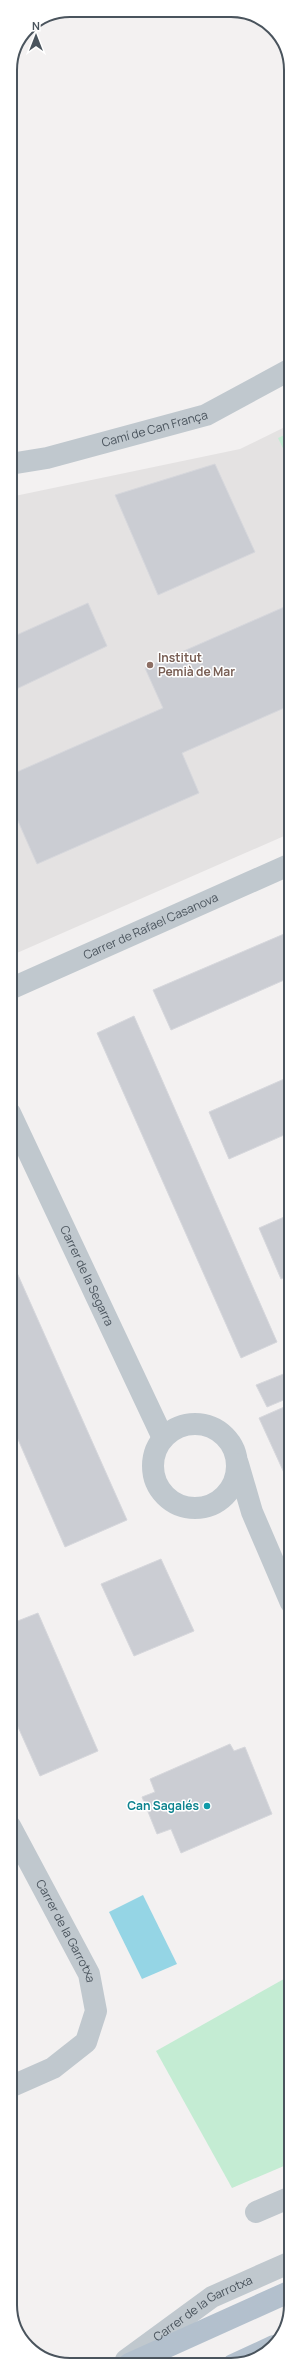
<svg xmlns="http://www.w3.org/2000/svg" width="301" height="2375" font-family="Manrope,sans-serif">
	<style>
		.education { fill: #e4e2e2 }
		.green { fill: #c4ecd3 }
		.water { fill: #95d5e5 }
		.building { fill: #cbcdd3; stroke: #d6d7dc }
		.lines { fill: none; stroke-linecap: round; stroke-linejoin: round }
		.minor { stroke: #c0c8ce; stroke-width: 22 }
		.primary { stroke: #b3c0cd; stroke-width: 22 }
		.education-dot { fill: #8d6e63; stroke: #fff; stroke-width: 1.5 }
		.culture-dot { fill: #0f9aa8; stroke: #fff; stroke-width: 1.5 }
		.labels { text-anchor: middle; stroke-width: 3; stroke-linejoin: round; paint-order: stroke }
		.street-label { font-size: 12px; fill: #4a545d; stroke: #fff }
		.education-label { font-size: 12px; font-weight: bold; fill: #785e54; stroke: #fff; text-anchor: start }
		.culture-label { font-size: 12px; font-weight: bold; fill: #0d838f; stroke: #fff; text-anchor: end }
		.rim { fill: none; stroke: #4a545d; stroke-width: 2 }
	</style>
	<rect width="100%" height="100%" fill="#f3f1f1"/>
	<path class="education" d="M291 424V833L10 956V497L240 449Z"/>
	<g class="green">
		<path d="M291 432V465L278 438Z"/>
		<path d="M291 1975V2163L232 2188 156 2051Z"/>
	</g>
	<path class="water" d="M143 1895 177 1964 142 1979 109 1912Z"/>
	<g class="building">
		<path d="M215 464 255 552 158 595 115 495Z"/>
		<path d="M88 603 107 646 10 692V638Z"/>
		<path d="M291 604V705L182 753 199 793 37 864 10 803V775L163 708 145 668Z"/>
		<path d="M291 931V977L171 1030 153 990Z"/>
		<path d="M134 1016 277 1342 241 1358 97 1033Z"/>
		<path d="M291 1076V1132L229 1159 209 1112Z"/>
		<path d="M291 1214V1274L281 1279 259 1228Z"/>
		<path d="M10 1257 127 1520 65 1547 10 1421Z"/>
		<path d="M291 1371V1400L286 1399 267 1407 256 1385Z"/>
		<path d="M291 1404V1488L259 1418Z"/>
		<path d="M161 1559 194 1631 134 1656 101 1584Z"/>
		<path d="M38 1613 98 1751 40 1776 10 1709V1624Z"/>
		<path d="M230 1744 234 1751 245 1747 272 1814 181 1853 171 1829 157 1834 142 1797 155 1792 150 1779Z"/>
	</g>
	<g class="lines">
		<g class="minor">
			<path id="s1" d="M10 464 47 458 206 415 291 369"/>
			<path id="s2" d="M10 989 291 864"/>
			<path id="s3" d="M10 1113 163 1438"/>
			<circle cx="195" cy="1466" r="42"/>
			<path d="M238 1464 252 1512 291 1603"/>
			<path id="s4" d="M10 1826 89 1974 96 2011 86 2042 53 2068 10 2087"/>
			<path d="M256 2212 291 2197"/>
			<path id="s5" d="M126 2360 212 2297 291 2262"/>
		</g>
		<g class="primary">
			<path d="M129 2364 291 2291"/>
			<path d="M233 2365 274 2346"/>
		</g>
	</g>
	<circle class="education-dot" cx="150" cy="665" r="4"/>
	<circle class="culture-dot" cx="207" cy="1806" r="4"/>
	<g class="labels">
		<g class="street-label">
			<text dy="4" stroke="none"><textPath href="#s1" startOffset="149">Camí de Can França</textPath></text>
			<text dy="4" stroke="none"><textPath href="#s2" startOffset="154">Carrer de Rafael Casanova</textPath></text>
			<text dy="4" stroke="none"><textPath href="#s3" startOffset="180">Carrer de la Segarra</textPath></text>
			<text dy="4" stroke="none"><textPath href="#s4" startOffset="119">Carrer de la Garrotxa</textPath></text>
			<text dy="4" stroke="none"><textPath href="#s5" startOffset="93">Carrer de la Garrotxa</textPath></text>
		</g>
		<g class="education-label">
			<text x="158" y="662">Institut<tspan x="158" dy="14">Pemià de Mar</tspan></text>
		</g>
		<g class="culture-label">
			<text x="199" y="1810">Can Sagalés</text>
		</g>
	</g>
	<path d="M0 0H301V2375H0ZM70 17H231A53 53 0 0 1 284 70V2305A53 53 0 0 1 231 2358H70A53 53 0 0 1 17 2305V70A53 53 0 0 1 70 17Z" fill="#fff" fill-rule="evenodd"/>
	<path class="rim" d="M70 17H231A53 53 0 0 1 284 70V2305A53 53 0 0 1 231 2358H70A53 53 0 0 1 17 2305V70A53 53 0 0 1 70 17Z"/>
	<g transform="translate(36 36)" stroke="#ffffff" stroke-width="3" paint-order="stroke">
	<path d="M0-3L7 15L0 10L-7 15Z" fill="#4a545d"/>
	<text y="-6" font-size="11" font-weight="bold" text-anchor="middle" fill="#4a545d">N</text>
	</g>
</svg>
